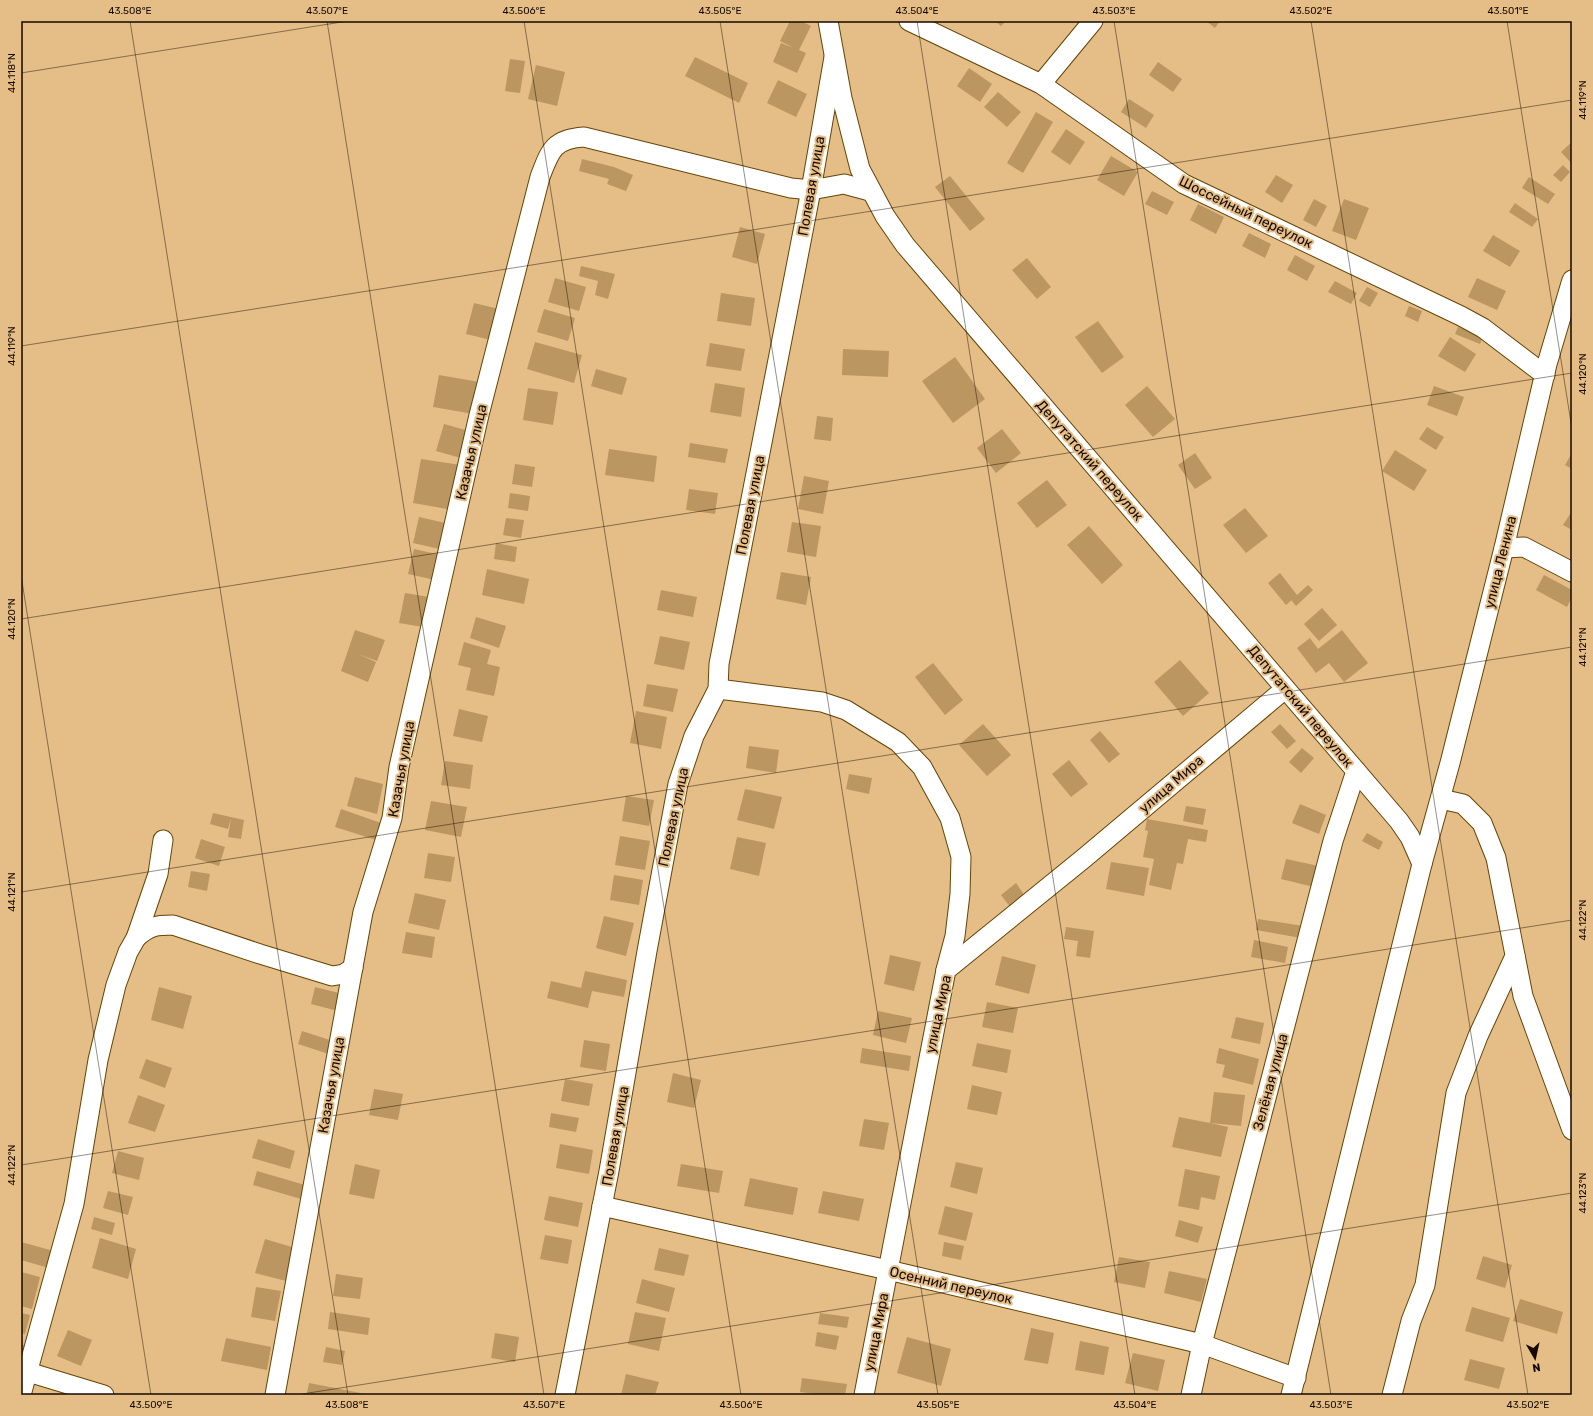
<svg xmlns="http://www.w3.org/2000/svg" width="1593" height="1416" font-family="Rubik,sans-serif">
	<style>
		.building { fill: #bb9660 }
		.lines { fill: none; stroke-linecap: round; stroke-linejoin: round }
		.minor-casing { stroke: #654405; stroke-width: 21 }
		.minor { stroke: #fff; stroke-width: 19 }
		.ticks { fill: none; stroke: #160800; stroke-width: 1; stroke-opacity: 0.45 }
		.labels { text-anchor: middle; stroke-width: 4; stroke-linejoin: round; paint-order: stroke }
		.street-label { font-size: 14px; fill: #160800; stroke: #e4be86 }
		.neatline { fill: none; stroke: #160800; stroke-width: 1.5 }
		.ticks-label { font-size: 10px; text-anchor: middle; fill: #160800 }
	</style>
	<rect width="100%" height="100%" fill="#e4be86"/>
	<g class="building">
		<path d="M790 21H801L811 26 799 50 806 53 797 73 773 62 781 43 794 48 780 41Z"/>
		<path d="M995 21H1006L1001 26Z"/>
		<path d="M1206 21H1220L1215 28Z"/>
		<path d="M695 57 748 83 739 103 685 76Z"/>
		<path d="M510 59 525 61 520 93 505 91Z"/>
		<path d="M1158 62 1182 79 1173 92 1149 75Z"/>
		<path d="M536 65 565 72 557 106 528 99Z"/>
		<path d="M969 68 992 84 980 102 957 86Z"/>
		<path d="M778 80 807 94 796 117 767 103Z"/>
		<path d="M998 92 1021 112 1007 127 984 107Z"/>
		<path d="M1129 99 1154 115 1146 128 1121 112Z"/>
		<path d="M1036 112 1053 122 1023 173 1007 163Z"/>
		<path d="M1066 129 1085 142 1070 165 1051 152Z"/>
		<path d="M1572 142V164L1561 152Z"/>
		<path d="M1111 156 1138 172 1124 196 1097 180Z"/>
		<path d="M582 159 614 167 633 175 626 191 607 184 609 179 579 171Z"/>
		<path d="M1563 165 1570 172 1561 182 1553 175Z"/>
		<path d="M1276 175 1293 185 1282 203 1265 192Z"/>
		<path d="M950 176 985 219 970 231 935 187Z"/>
		<path d="M1529 177 1555 194 1548 204 1522 188Z"/>
		<path d="M1152 191 1174 202 1167 215 1145 204Z"/>
		<path d="M1314 199 1327 206 1316 227 1303 220Z"/>
		<path d="M1344 199 1369 208 1356 240 1332 231Z"/>
		<path d="M1515 203 1538 219 1532 227 1509 212Z"/>
		<path d="M1198 204 1224 217 1216 234 1190 220Z"/>
		<path d="M740 227 765 234 757 264 732 257Z"/>
		<path d="M1249 233 1271 244 1265 258 1242 246Z"/>
		<path d="M1493 235 1520 251 1510 267 1483 251Z"/>
		<path d="M1295 255 1315 266 1307 281 1287 270Z"/>
		<path d="M1027 258 1051 287 1037 299 1012 270Z"/>
		<path d="M581 266 615 274 608 299 595 295 598 281 579 276Z"/>
		<path d="M555 278 586 287 579 311 548 302Z"/>
		<path d="M1477 278 1506 291 1497 310 1468 297Z"/>
		<path d="M1335 281 1357 293 1351 304 1328 292Z"/>
		<path d="M1367 287 1378 293 1370 307 1359 301Z"/>
		<path d="M721 293 755 298 751 326 717 321Z"/>
		<path d="M474 303 503 310 495 341 466 334Z"/>
		<path d="M1409 306 1422 311 1418 322 1405 316Z"/>
		<path d="M544 309 575 318 568 341 537 332Z"/>
		<path d="M1098 321 1124 357 1102 373 1075 337Z"/>
		<path d="M1458 327 1483 337 1480 344 1455 334Z"/>
		<path d="M1450 337 1476 354 1465 372 1438 356Z"/>
		<path d="M535 342 582 355 574 383 527 369Z"/>
		<path d="M710 343 745 349 741 371 706 366Z"/>
		<path d="M843 349 889 351 888 377 842 375Z"/>
		<path d="M955 357 985 399 953 423 922 381Z"/>
		<path d="M596 369 627 378 622 395 591 386Z"/>
		<path d="M439 375 485 383 479 415 433 407Z"/>
		<path d="M715 383 745 388 741 417 710 412Z"/>
		<path d="M1147 386 1175 419 1153 437 1125 405Z"/>
		<path d="M1434 386 1464 397 1457 416 1427 405Z"/>
		<path d="M528 388 558 392 553 425 523 420Z"/>
		<path d="M817 416 833 418 831 441 814 439Z"/>
		<path d="M444 424 469 431 461 458 436 451Z"/>
		<path d="M1427 427 1444 437 1436 450 1419 439Z"/>
		<path d="M1002 429 1021 453 996 473 977 448Z"/>
		<path d="M690 443 728 449 725 463 688 457Z"/>
		<path d="M609 449 657 456 654 482 605 475Z"/>
		<path d="M1395 450 1427 470 1414 491 1382 471Z"/>
		<path d="M1195 453 1212 478 1195 489 1178 465Z"/>
		<path d="M1572 453V469L1565 465Z"/>
		<path d="M421 459 461 465 453 510 413 503Z"/>
		<path d="M515 464 535 467 532 487 512 484Z"/>
		<path d="M804 476 829 481 823 514 798 509Z"/>
		<path d="M1047 480 1067 505 1037 528 1017 503Z"/>
		<path d="M689 489 718 493 715 514 686 510Z"/>
		<path d="M510 493 530 496 528 511 508 508Z"/>
		<path d="M1245 508 1268 536 1246 553 1223 525Z"/>
		<path d="M1572 511V530L1563 525Z"/>
		<path d="M419 517 450 524 444 550 413 543Z"/>
		<path d="M506 518 524 520 521 538 503 535Z"/>
		<path d="M792 522 821 526 816 557 787 552Z"/>
		<path d="M1089 526 1123 565 1102 584 1067 545Z"/>
		<path d="M496 543 517 547 515 562 494 559Z"/>
		<path d="M414 549 441 555 435 580 408 574Z"/>
		<path d="M487 569 529 579 524 604 482 595Z"/>
		<path d="M781 572 811 577 806 605 776 599Z"/>
		<path d="M1280 573 1297 595 1308 585 1313 590 1296 606 1291 600 1295 597 1286 605 1268 583Z"/>
		<path d="M1544 575 1572 590V597L1567 607 1536 590Z"/>
		<path d="M661 590 697 597 693 617 657 610Z"/>
		<path d="M405 593 429 597 423 627 399 623Z"/>
		<path d="M1322 608 1337 625 1319 641 1304 624Z"/>
		<path d="M476 617 506 626 499 648 470 638Z"/>
		<path d="M355 630 385 640 377 661 358 654 376 662 368 682 341 671Z"/>
		<path d="M1342 630 1368 663 1344 682 1329 663 1316 673 1297 648 1310 638 1318 649Z"/>
		<path d="M660 636 690 642 684 670 654 664Z"/>
		<path d="M464 642 491 650 487 664 500 667 494 696 466 690 471 668 458 665Z"/>
		<path d="M1180 660 1209 693 1183 716 1154 682Z"/>
		<path d="M933 663 963 700 945 715 915 677Z"/>
		<path d="M647 684 678 689 673 712 643 706Z"/>
		<path d="M459 709 488 716 482 742 453 736Z"/>
		<path d="M636 711 667 717 661 749 630 743Z"/>
		<path d="M983 724 1011 755 987 776 959 745Z"/>
		<path d="M1280 724 1296 741 1287 749 1271 732Z"/>
		<path d="M1100 731 1120 754 1109 763 1090 740Z"/>
		<path d="M749 746 779 750 776 773 746 768Z"/>
		<path d="M1302 748 1314 758 1301 773 1289 762Z"/>
		<path d="M1069 760 1088 784 1071 797 1052 774Z"/>
		<path d="M445 761 473 765 470 789 441 785Z"/>
		<path d="M849 774 872 778 869 794 846 789Z"/>
		<path d="M355 777 383 784 377 814 347 806Z"/>
		<path d="M745 789 782 797 774 829 737 820Z"/>
		<path d="M626 796 654 800 649 826 622 821Z"/>
		<path d="M431 801 467 807 461 837 425 830Z"/>
		<path d="M1300 804 1326 815 1319 834 1292 823Z"/>
		<path d="M1186 806 1206 809 1203 825 1183 821Z"/>
		<path d="M341 809 381 823 376 840 335 827Z"/>
		<path d="M213 813 244 820 241 839 228 837 231 818 228 829 210 824Z"/>
		<path d="M1147 819 1208 830 1206 842 1188 839 1183 864 1177 863 1171 890 1149 885 1154 859 1143 857 1148 831 1145 830Z"/>
		<path d="M1367 833 1383 842 1379 850 1362 841Z"/>
		<path d="M620 836 650 841 645 870 615 865Z"/>
		<path d="M737 837 766 843 759 876 730 869Z"/>
		<path d="M201 839 225 847 219 866 195 858Z"/>
		<path d="M428 853 455 857 451 882 424 878Z"/>
		<path d="M1286 859 1319 866 1314 887 1281 879Z"/>
		<path d="M1111 862 1149 868 1144 896 1106 889Z"/>
		<path d="M191 871 210 874 207 891 188 887Z"/>
		<path d="M614 875 643 880 639 905 610 900Z"/>
		<path d="M1016 883 1025 896 1010 907 1001 895Z"/>
		<path d="M415 893 446 900 439 930 408 923Z"/>
		<path d="M604 916 634 923 626 956 596 948Z"/>
		<path d="M1258 919 1303 926 1301 938 1256 930Z"/>
		<path d="M1066 927 1094 931 1090 958 1076 956 1078 941 1064 939Z"/>
		<path d="M406 932 435 937 432 958 402 953Z"/>
		<path d="M1254 940 1288 947 1285 963 1251 957Z"/>
		<path d="M890 955 921 962 914 991 884 984Z"/>
		<path d="M1002 956 1036 965 1029 994 995 985Z"/>
		<path d="M585 971 627 980 624 997 592 991 588 1008 547 998 551 981 581 988Z"/>
		<path d="M159 987 192 996 183 1029 151 1020Z"/>
		<path d="M315 987 343 994 338 1011 311 1004Z"/>
		<path d="M987 1002 1018 1008 1013 1033 982 1027Z"/>
		<path d="M878 1011 912 1018 906 1043 873 1035Z"/>
		<path d="M1236 1017 1264 1023 1260 1044 1231 1038Z"/>
		<path d="M302 1031 339 1043 335 1056 298 1044Z"/>
		<path d="M584 1040 610 1044 606 1071 580 1067Z"/>
		<path d="M977 1043 1011 1050 1007 1073 972 1066Z"/>
		<path d="M862 1048 911 1056 909 1071 860 1063Z"/>
		<path d="M1219 1048 1259 1059 1253 1085 1222 1077 1225 1065 1216 1063Z"/>
		<path d="M146 1059 172 1068 165 1088 139 1078Z"/>
		<path d="M673 1073 701 1080 694 1108 667 1102Z"/>
		<path d="M565 1079 593 1084 589 1106 561 1101Z"/>
		<path d="M972 1085 1002 1092 997 1115 967 1109Z"/>
		<path d="M374 1089 403 1094 398 1120 369 1115Z"/>
		<path d="M1214 1092 1245 1095 1241 1126 1210 1123 1228 1127 1221 1157 1172 1147 1179 1117 1210 1123Z"/>
		<path d="M138 1095 165 1105 155 1132 128 1123Z"/>
		<path d="M551 1113 579 1118 576 1132 549 1127Z"/>
		<path d="M864 1119 889 1123 884 1150 859 1146Z"/>
		<path d="M258 1139 295 1151 290 1169 252 1158Z"/>
		<path d="M560 1144 593 1150 589 1174 556 1168Z"/>
		<path d="M118 1151 144 1158 139 1180 112 1173Z"/>
		<path d="M956 1162 983 1168 977 1194 950 1187Z"/>
		<path d="M355 1164 380 1170 374 1199 349 1194Z"/>
		<path d="M681 1164 723 1171 719 1193 677 1186Z"/>
		<path d="M1185 1169 1220 1176 1215 1200 1201 1197 1199 1210 1178 1206Z"/>
		<path d="M257 1171 305 1185 301 1199 253 1185Z"/>
		<path d="M750 1178 798 1188 793 1215 744 1206Z"/>
		<path d="M108 1191 133 1197 128 1215 103 1208Z"/>
		<path d="M823 1191 864 1199 859 1221 818 1213Z"/>
		<path d="M549 1196 583 1203 578 1227 544 1220Z"/>
		<path d="M945 1206 973 1213 966 1241 938 1234Z"/>
		<path d="M94 1217 115 1223 112 1235 91 1229Z"/>
		<path d="M1179 1220 1203 1227 1198 1243 1175 1236Z"/>
		<path d="M545 1235 572 1240 568 1264 540 1259Z"/>
		<path d="M100 1238 136 1249 128 1279 92 1268Z"/>
		<path d="M265 1239 295 1248 286 1281 255 1273Z"/>
		<path d="M21 1242 54 1251 49 1268 21 1260Z"/>
		<path d="M944 1242 964 1246 961 1260 942 1256Z"/>
		<path d="M659 1248 689 1255 684 1276 654 1270Z"/>
		<path d="M1483 1256 1512 1265 1505 1288 1476 1279Z"/>
		<path d="M1119 1257 1150 1262 1145 1288 1114 1282Z"/>
		<path d="M1169 1271 1207 1279 1201 1302 1164 1293Z"/>
		<path d="M21 1272 40 1277 32 1309 21 1306Z"/>
		<path d="M336 1274 363 1278 360 1299 333 1296Z"/>
		<path d="M642 1279 675 1288 669 1312 636 1303Z"/>
		<path d="M256 1287 281 1291 275 1321 251 1317Z"/>
		<path d="M1520 1299 1563 1312 1557 1334 1513 1321Z"/>
		<path d="M1472 1307 1510 1318 1503 1342 1465 1331Z"/>
		<path d="M330 1312 370 1318 368 1335 328 1329Z"/>
		<path d="M635 1312 666 1318 659 1351 628 1344Z"/>
		<path d="M21 1313 30 1315 25 1334 21 1333Z"/>
		<path d="M820 1313 849 1317 847 1328 818 1324Z"/>
		<path d="M1031 1328 1054 1333 1048 1364 1024 1360Z"/>
		<path d="M68 1330 92 1340 81 1366 57 1356Z"/>
		<path d="M817 1332 839 1336 836 1350 815 1346Z"/>
		<path d="M495 1333 519 1337 515 1362 491 1358Z"/>
		<path d="M907 1337 951 1349 941 1386 897 1373Z"/>
		<path d="M226 1338 271 1347 267 1370 221 1361Z"/>
		<path d="M1080 1341 1109 1347 1104 1375 1075 1370Z"/>
		<path d="M21 1344 27 1346 23 1359H21Z"/>
		<path d="M326 1347 345 1351 342 1365 323 1362Z"/>
		<path d="M1133 1353 1165 1360 1158 1391 1125 1383Z"/>
		<path d="M1470 1359 1505 1368 1499 1389 1464 1380Z"/>
		<path d="M626 1374 659 1382 655 1395H621Z"/>
		<path d="M802 1378 847 1384 845 1395H823L800 1392Z"/>
		<path d="M309 1383 366 1394V1395H319L307 1393Z"/>
	</g>
	<g class="lines">
		<defs>
			<g id="minor">
				<path d="M828 21 842 98 860 169 885 216 905 245 1399 821 1410 837 1422 864"/>
				<path d="M909 21 1041 84 1184 184 1461 316 1483 328 1545 375"/>
				<path d="M1041 84 1093 21"/>
				<path d="M1504 548 1524 547 1572 572"/>
				<path d="M718 689 822 702 846 710 898 742 922 767 950 818 961 857 960 894 955 936 946 970"/>
				<path d="M1441 799 1463 804 1482 823 1496 858 1523 996 1572 1130"/>
				<path d="M136 938C149 926 156 925 173 925L260 954 332 976 344 974 353 968"/>
				<path d="M602 1206 888 1270 1202 1344 1296 1378"/>
				<path d="M28 1372 104 1395"/>
				<path d="M21 1395 74 1204 98 1060 116 985 128 952 136 938 158 874 163 840"/>
				<path d="M275 1395 363 912 392 818 399 767 479 415 540 177C550 151 553 139 584 137L791 188 811 190 844 184 870 191"/>
				<path d="M565 1395 609 1171 647 951 678 784 694 736 718 689 719 664 811 190 834 57"/>
				<path d="M864 1395 946 970 1083 859 1285 689"/>
				<path d="M1191 1395 1202 1344 1333 841 1356 771"/>
				<path d="M1291 1395 1422 864 1450 763 1504 548 1547 364 1572 280"/>
				<path d="M1392 1395 1411 1321 1425 1285 1456 1093 1478 1036 1515 956"/>
			</g>
		</defs>
		<use href="#minor" class="minor-casing"/>
		<use href="#minor" class="minor"/>
	</g>
	<path class="ticks" d="M130 21 348 1395M327 21 544 1395M524 21 741 1395M720 21 938 1395M917 21 1135 1395M1114 21 1331 1395M1311 21 1528 1395M1507 21 1572 429M21 73 348 21M21 346 1572 100M21 575 151 1395M21 619 1572 373M21 892 1572 647M21 1165 1572 920M296 1395 1572 1193"/>
	<g class="labels">
		<g class="street-label">
			<text transform="translate(811 186) rotate(-80)" y="5">Полевая улица</text>
			<text transform="translate(1246 212) rotate(26)" y="5">Шоссейный переулок</text>
			<text transform="translate(471 452) rotate(-77)" y="5">Казачья улица</text>
			<text transform="translate(1090 460) rotate(49)" y="5">Депутатский переулок</text>
			<text transform="translate(750 505) rotate(-79)" y="5">Полевая улица</text>
			<text transform="translate(1500 562) rotate(-76)" y="5">улица Ленина</text>
			<text transform="translate(1301 706) rotate(50)" y="5">Депутатский переулок</text>
			<text transform="translate(401 769) rotate(-80)" y="5">Казачья улица</text>
			<text transform="translate(1171 784) rotate(-41)" y="5">улица Мира</text>
			<text transform="translate(673 817) rotate(-78)" y="5">Полевая улица</text>
			<text transform="translate(938 1014) rotate(-78)" y="5">улица Мира</text>
			<text transform="translate(1270 1082) rotate(-75)" y="5">Зелёная улица</text>
			<text transform="translate(331 1085) rotate(-80)" y="5">Казачья улица</text>
			<text transform="translate(615 1136) rotate(-80)" y="5">Полевая улица</text>
			<text transform="translate(951 1285) rotate(13)" y="5">Осенний переулок</text>
			<text transform="translate(876 1332) rotate(-79)" y="5">улица Мира</text>
		</g>
	</g>
	<rect width="1593" height="1416" fill="none" stroke="#e4be86" stroke-width="44"/>
	<g transform="translate(1535 1358) rotate(171)" stroke="#e4be86" stroke-width="3" paint-order="stroke">
	<path d="M0-3L7 15L0 10L-7 15Z" fill="#160800"/>
	<text y="-6" font-size="11" font-weight="bold" text-anchor="middle" fill="#160800">N</text>
	</g>
	<rect x="22" y="22" width="1549" height="1372" class="neatline"/>
	<g class="ticks-label">
		<text x="130" y="14">43.508°E</text>
		<text x="327" y="14">43.507°E</text>
		<text x="524" y="14">43.506°E</text>
		<text x="720" y="14">43.505°E</text>
		<text x="917" y="14">43.504°E</text>
		<text x="1114" y="14">43.503°E</text>
		<text x="1311" y="14">43.502°E</text>
		<text x="1508" y="14">43.501°E</text>
		<text transform="translate(11 73) rotate(-90)" y="4">44.118°N</text>
		<text transform="translate(1582 100) rotate(-90)" y="4">44.119°N</text>
		<text transform="translate(11 346) rotate(-90)" y="4">44.119°N</text>
		<text transform="translate(1582 374) rotate(-90)" y="4">44.120°N</text>
		<text transform="translate(11 619) rotate(-90)" y="4">44.120°N</text>
		<text transform="translate(1582 647) rotate(-90)" y="4">44.121°N</text>
		<text transform="translate(11 892) rotate(-90)" y="4">44.121°N</text>
		<text transform="translate(1582 920) rotate(-90)" y="4">44.122°N</text>
		<text transform="translate(11 1165) rotate(-90)" y="4">44.122°N</text>
		<text transform="translate(1582 1193) rotate(-90)" y="4">44.123°N</text>
		<text x="151" y="1408">43.509°E</text>
		<text x="347" y="1408">43.508°E</text>
		<text x="544" y="1408">43.507°E</text>
		<text x="741" y="1408">43.506°E</text>
		<text x="938" y="1408">43.505°E</text>
		<text x="1135" y="1408">43.504°E</text>
		<text x="1331" y="1408">43.503°E</text>
		<text x="1528" y="1408">43.502°E</text>
	</g>
</svg>
